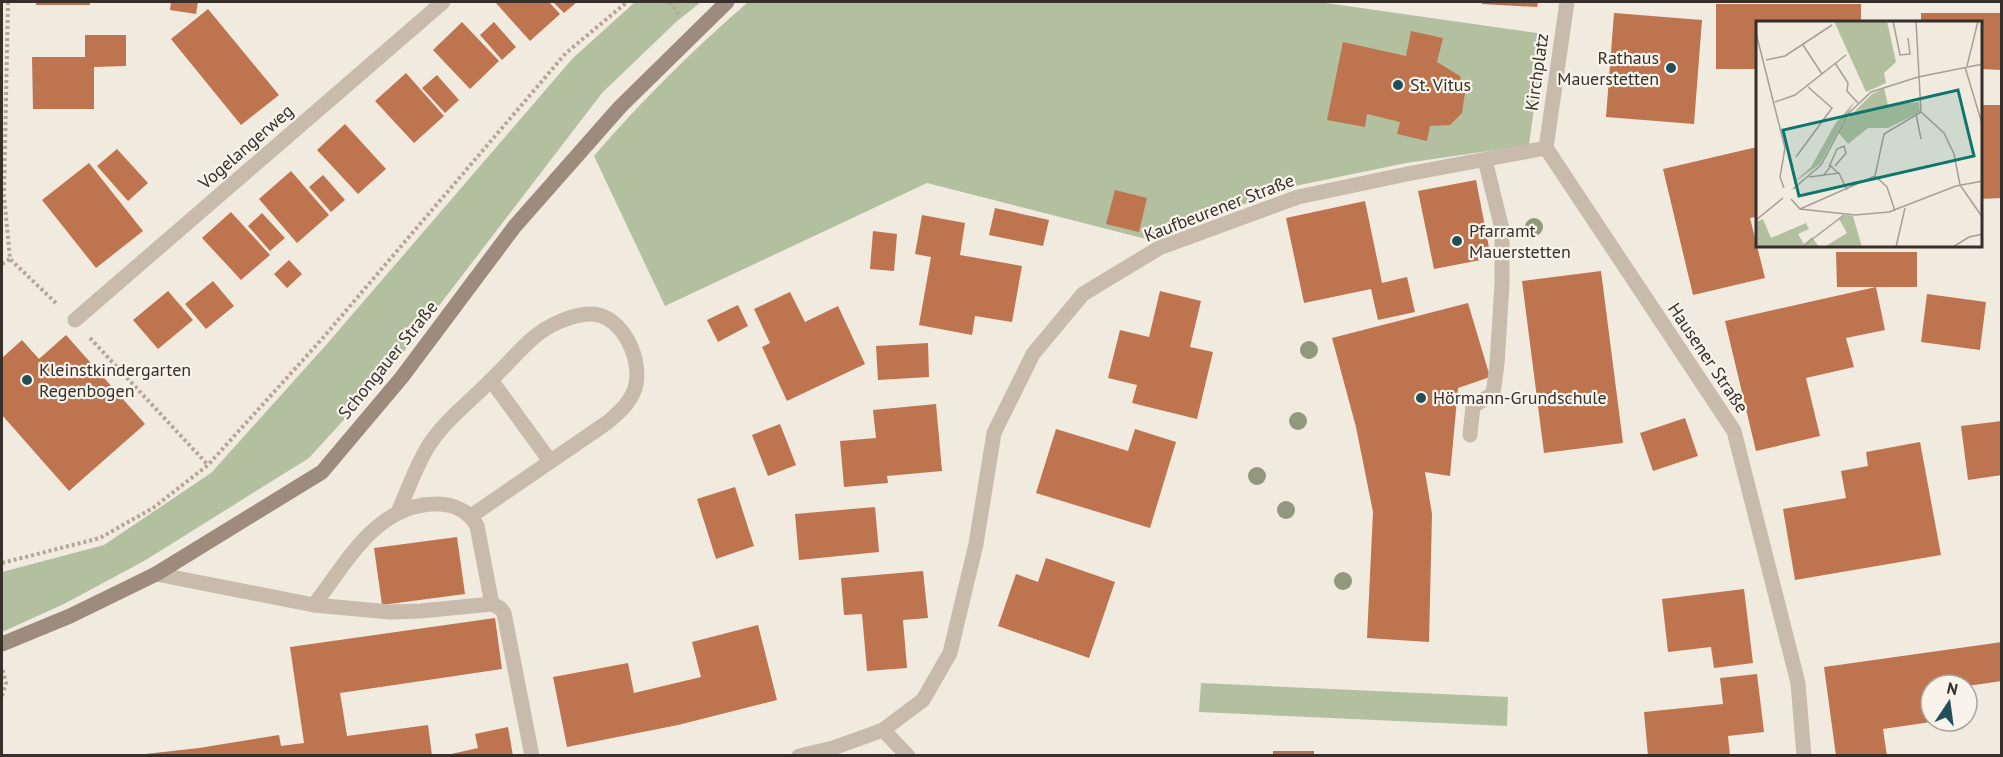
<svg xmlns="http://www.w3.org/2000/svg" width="2003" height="757" font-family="'PT Sans',sans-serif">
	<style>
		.green { fill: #b2c0a0 }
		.building { fill: #bf7450 }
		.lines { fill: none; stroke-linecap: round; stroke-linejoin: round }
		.path { stroke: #b5a696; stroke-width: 4; stroke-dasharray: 3 3; stroke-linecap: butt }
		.lane { stroke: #c9bbab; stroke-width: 15 }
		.street { stroke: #c9bbab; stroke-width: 15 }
		.secondary { stroke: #9d8b7d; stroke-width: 15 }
		.tree { fill: #92987e }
		.poi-dot { fill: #224f57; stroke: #f9f4eb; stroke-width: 2 }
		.labels { text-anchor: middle; stroke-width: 4.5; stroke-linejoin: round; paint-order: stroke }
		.poi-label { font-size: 18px; fill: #372f2a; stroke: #f9f4eb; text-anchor: start }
		.street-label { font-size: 18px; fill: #372f2a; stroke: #f9f4eb }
		.inset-road { fill: none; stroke: #a79f97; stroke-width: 1.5 }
		.view { fill: #0f766e; fill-opacity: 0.15; stroke: #0f766e; stroke-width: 3 }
		.inset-edge { fill: none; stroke: #372f2a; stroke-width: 3 }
	</style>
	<rect width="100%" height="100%" fill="#f1eadf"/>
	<g class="green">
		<path d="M635 2H701L676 22 602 93 392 367 309 458 144 561 64 604 2 632V572L104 545 211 473 326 345 573 58Z"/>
		<path d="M748 2H1319L1544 34 1529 145 1406 163 1295 186 1146 239 927 183 665 306 594 156C641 101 693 50 748 2Z"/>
		<path d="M1201 683 1508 697 1507 726 1199 712Z"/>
	</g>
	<g class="building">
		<rect x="36" y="2" width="54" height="3"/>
		<path d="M171 2H198L196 14 170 10Z"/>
		<path d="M495 2H549L560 14 530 41Z"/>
		<path d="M553 2H577L564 13Z"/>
		<path d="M1482 2H1538L1537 7 1482 4Z"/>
		<path d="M1716 4H1861V22H1757V69H1716Z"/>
		<path d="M208 9 279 95 241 125 171 39Z"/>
		<path d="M1614 13 1702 20 1694 124 1606 117Z"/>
		<path d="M1921 13H2002V70L1980 69V22H1921Z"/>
		<path d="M462 22 499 61 470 89 433 50Z"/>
		<path d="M494 22 516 47 502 60 480 35Z"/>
		<path d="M1411 31 1443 38 1437 62 1460 76 1465 93 1462 113 1450 125 1430 126 1427 141 1397 134 1400 122 1367 114 1365 127 1327 120 1343 42 1406 56Z"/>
		<path d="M85 35H126V66L94 67V109H33L32 57H85Z"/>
		<path d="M406 73 444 116 414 143 375 101Z"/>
		<path d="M437 75 459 100 445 113 422 88Z"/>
		<path d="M1980 105H2002V198L1980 199Z"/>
		<path d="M345 124 386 169 358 194 317 150Z"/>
		<path d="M1757 147V217L1750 218 1765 278 1693 295 1663 169Z"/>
		<path d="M117 149 148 183 128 201 97 166Z"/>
		<path d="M89 163 143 231 96 268 42 200Z"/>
		<path d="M291 171 329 215 297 243 259 199Z"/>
		<path d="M323 175 345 200 331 212 309 187Z"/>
		<path d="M1476 180 1491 258 1434 269 1418 191Z"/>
		<path d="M1115 190 1147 198 1139 232 1106 224Z"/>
		<path d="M1365 201 1382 283 1407 277 1415 312 1378 320 1371 289 1304 303 1286 218Z"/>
		<path d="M995 208 1049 220 1043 246 989 235Z"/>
		<path d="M231 212 270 255 241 280 202 238Z"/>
		<path d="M262 213 285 238 270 251 248 226Z"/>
		<path d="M922 215 965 223 960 255 1022 266 1012 322 975 316 972 335 919 325 931 257 915 254Z"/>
		<path d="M873 231 897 234 894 271 870 269Z"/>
		<path d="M1836 252H1917V287H1837Z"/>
		<path d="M289 260 302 274 287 288 274 274Z"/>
		<path d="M1601 271 1623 443 1544 453 1522 281Z"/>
		<path d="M213 281 234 306 206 329 185 304Z"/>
		<path d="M1876 287 1885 330 1846 338 1854 367 1806 378 1820 436 1756 451 1725 321Z"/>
		<path d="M168 291 193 320 158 349 133 320Z"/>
		<path d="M1160 291 1201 301 1190 347 1213 352 1197 419 1132 403 1137 385 1108 378 1120 330 1149 337Z"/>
		<path d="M790 292 805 322 838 306 865 364 787 401 762 347 770 343 754 309Z"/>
		<path d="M1927 294 1986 302 1980 350 1921 342Z"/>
		<path d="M1468 303 1490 377 1458 388 1450 476 1425 472 1432 514 1429 642 1367 638 1373 512 1356 427 1332 338Z"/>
		<path d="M738 305 748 326 718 342 707 320Z"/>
		<path d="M66 335 145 424 69 491 2 415V358L22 340 39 359Z"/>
		<path d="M928 343 929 377 878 380 876 346Z"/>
		<path d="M936 404 942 471 887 476 888 483 844 487 840 441 876 438 873 410Z"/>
		<path d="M1685 418 1698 456 1653 471 1640 433Z"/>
		<path d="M2002 421V475L1968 480 1961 426Z"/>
		<path d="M780 424 796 465 768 476 752 435Z"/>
		<path d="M1056 429 1128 451 1135 429 1176 442 1150 528 1036 493Z"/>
		<path d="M1920 442 1941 555 1795 580 1783 509 1846 498 1841 471 1868 466 1866 452Z"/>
		<path d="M735 487 754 546 716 559 697 499Z"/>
		<path d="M875 507 879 552 799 560 795 514Z"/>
		<path d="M457 537 465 594 382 605 374 548Z"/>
		<path d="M1046 558 1115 582 1089 658 998 626 1016 574 1038 582Z"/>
		<path d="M923 571 928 618 903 620 907 668 867 671 862 614 844 615 841 578Z"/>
		<path d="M1744 589 1753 663 1714 668 1711 647 1668 652 1662 599Z"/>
		<path d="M495 618 502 669 340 693 347 736 428 725 432 756H145V754L199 748 279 735 281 746 304 743 290 647Z"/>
		<path d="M758 625 777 700 678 725 567 747 553 677 628 663 634 693 701 677 692 642Z"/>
		<path d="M2002 642V681L1967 686 1931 685V722L1883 729 1887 756H1836L1824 667Z"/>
		<path d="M1757 674 1764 732 1728 736 1730 756H1648L1644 712 1723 704 1720 678Z"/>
		<path d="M508 727 513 756H442L478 748 475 734Z"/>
		<rect x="1273" y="751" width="41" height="5"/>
	</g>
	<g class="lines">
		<g class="path">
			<path d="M8 2 4 195 10 259 58 305"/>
			<path d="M670 2 680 16"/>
			<path d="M2 264 10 259"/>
			<path d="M90 338 208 465"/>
			<path d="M2 563 100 538 153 508 208 465 321 340 566 53 627 2"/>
			<path d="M2 696 6 683 2 668"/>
		</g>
		<g class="lane">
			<path d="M491 380 550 461"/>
			<path d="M1470 435 1473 406 1493 394 1497 364 1502 284V229L1485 160"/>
			<path d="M398 512C407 492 415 469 426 450 441 423 470 402 491 380 505 367 518 351 533 338 547 326 571 314 591 314 623 314 645 363 634 391 629 404 618 413 608 422L471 516"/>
			<path d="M156 574 314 605 390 612 420 611 492 604 500 608 504 613 532 756"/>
			<path d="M314 605C347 562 378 501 440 504 457 505 469 512 477 526L492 604"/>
		</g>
		<g class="street">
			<path d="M1546 148 1734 431 1798 683 1804 756"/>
			<path d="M1546 148 1567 2"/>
			<path d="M75 320 443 2"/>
			<path d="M883 730 908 756"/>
			<path d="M799 756 833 748 883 730 923 700 950 653 976 544 994 433 1033 354 1083 294 1159 248 1298 197 1407 174 1546 148"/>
		</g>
		<path class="secondary" d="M2 644 70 616 156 574 322 472 402 377 515 226 620 107 727 2"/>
	</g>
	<g class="tree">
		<circle cx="1534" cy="227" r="9"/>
		<circle cx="1309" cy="350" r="9"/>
		<circle cx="1298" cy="421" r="9"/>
		<circle cx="1257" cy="476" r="9"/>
		<circle cx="1286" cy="510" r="9"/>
		<circle cx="1343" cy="581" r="9"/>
	</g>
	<g class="poi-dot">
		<circle cx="1671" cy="68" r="6"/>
		<circle cx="1398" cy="85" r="6"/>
		<circle cx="1457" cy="241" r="6"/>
		<circle cx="27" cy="380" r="6"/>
		<circle cx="1421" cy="398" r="6"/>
	</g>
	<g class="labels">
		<g class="poi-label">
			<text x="1659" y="64" text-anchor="end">Rathaus<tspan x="1659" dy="21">Mauerstetten</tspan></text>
			<text x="1410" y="91">St. Vitus</text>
			<text x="1469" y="237">Pfarramt<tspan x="1469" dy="21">Mauerstetten</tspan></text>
			<text x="39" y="376">Kleinstkindergarten<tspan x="39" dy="21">Regenbogen</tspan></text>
			<text x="1433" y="404">Hörmann-Grundschule</text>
		</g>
		<g class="street-label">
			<text transform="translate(1537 72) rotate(-82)" y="6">Kirchplatz</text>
			<text transform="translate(246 147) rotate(-41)" y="6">Vogelangerweg</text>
			<text transform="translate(1219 208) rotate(-21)" y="6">Kaufbeurener Straße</text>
			<text transform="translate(1708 358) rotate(56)" y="6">Hausener Straße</text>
			<text transform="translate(388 360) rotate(-51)" y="6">Schongauer Straße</text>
		</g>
	</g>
	<g transform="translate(1756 21)">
		<rect width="226" height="226" fill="#f1eadf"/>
		<path d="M78 0H131L140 41 128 52 130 62 110 71ZM128 67 132 84 163 81 164 91 132 107H112L92 123 82 111 90 99 116 73ZM99 80 64 143 37 162 55 146 79 103ZM89 194 97 195 106 226H68L91 212 83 198ZM7 198 15 217 50 202 53 208 42 213 48 223 56 216 63 226H0V201Z" fill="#b2c0a0"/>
		<path class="inset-road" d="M137 0 144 34 154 33 152 17M160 0 165 91M0 12 29 127 24 156 28 167M47 24 66 53M10 39 29 35 76 4M79 42 92 62 91 70 102 82M211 45 222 0M209 46 227 106M19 81 39 74 90 34M165 91 188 112 198 133 204 164 227 197M160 93 165 118M40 136 76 87 52 66M73 146 81 128 88 125 90 132 79 145M67 155 75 145 82 152M119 155 131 166 139 190M53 156 83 152 91 169M37 168 65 144 93 92 115 71 162 56 227 43M35 178 44 188 119 155 128 113 165 91M44 188 99 194 133 191 200 165 227 160M0 199 27 177M46 226 88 194M140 226 149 187M197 226 213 216 227 213"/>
		<path class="view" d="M202 69 218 135 43 175 27 109Z"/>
		<rect width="226" height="226" class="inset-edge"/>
	</g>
	<rect width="2003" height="757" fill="none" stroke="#372f2a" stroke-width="6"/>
	<g transform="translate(1949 703) rotate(13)"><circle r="28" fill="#f9f4eb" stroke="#aba59e" stroke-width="1.5"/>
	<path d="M0-4.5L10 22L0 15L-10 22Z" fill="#224f57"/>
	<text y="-9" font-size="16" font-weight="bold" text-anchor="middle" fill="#372f2a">N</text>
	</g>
</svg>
